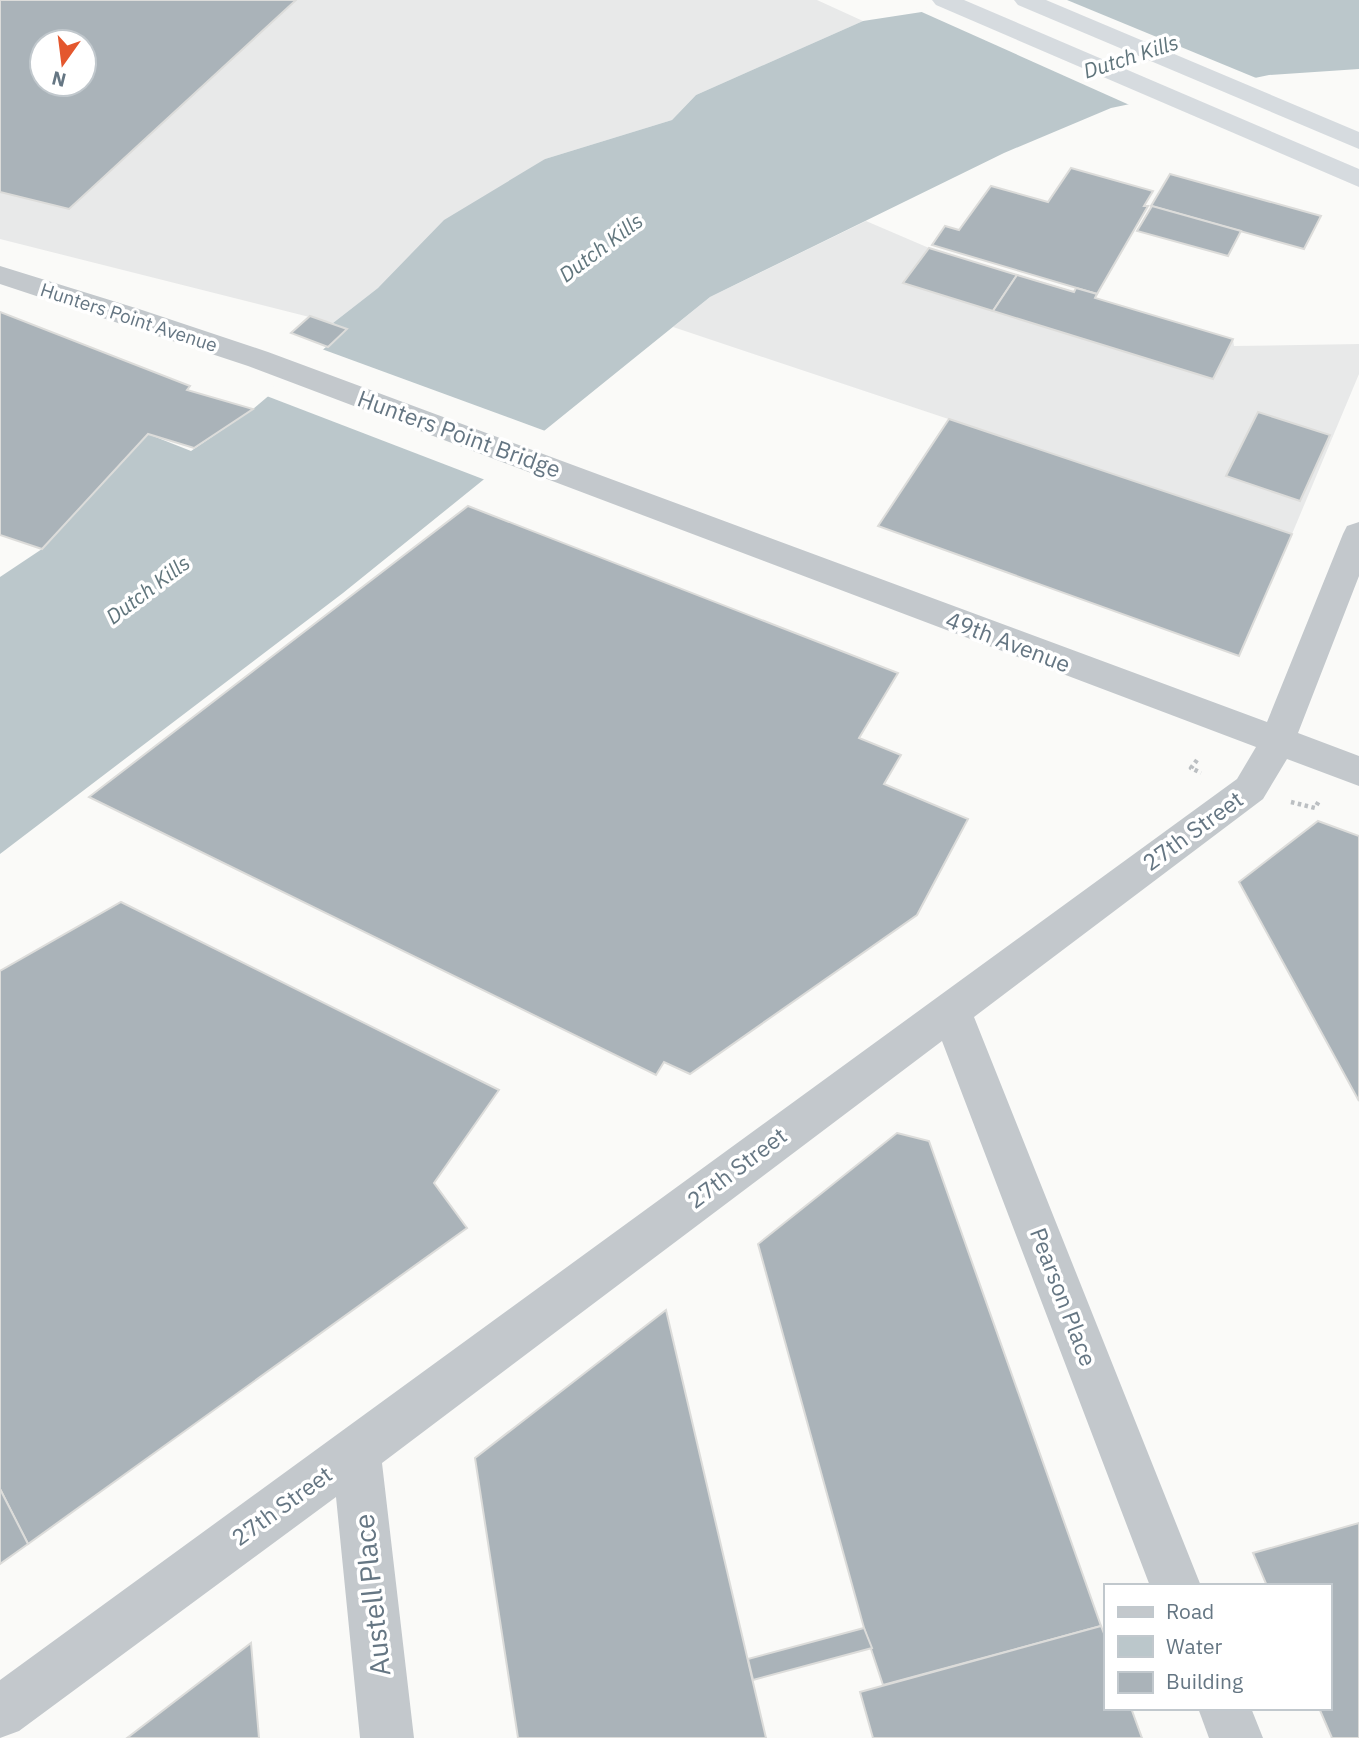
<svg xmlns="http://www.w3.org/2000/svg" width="1359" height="1738" font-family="'IBM Plex Sans',sans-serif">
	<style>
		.built { fill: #e8e9e9; fill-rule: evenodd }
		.water { fill: #bbc7cb }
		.pier { fill: #fafaf8 }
		.building { fill: #aab3b9; stroke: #dcdcda; stroke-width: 2; fill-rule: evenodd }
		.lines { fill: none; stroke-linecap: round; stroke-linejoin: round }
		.path { stroke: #bbbfc2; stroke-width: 4.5; stroke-dasharray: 3.5 3.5; stroke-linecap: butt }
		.street { fill: #c3c8cc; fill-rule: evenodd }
		.highway { fill: #d6dbdf; fill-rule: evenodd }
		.labels { text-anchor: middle; stroke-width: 7; stroke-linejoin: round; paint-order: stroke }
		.far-street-label { font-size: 19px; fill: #657683; stroke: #fff }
		.far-water-label { font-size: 21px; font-style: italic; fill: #60757c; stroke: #fff }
		.street-label { font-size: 23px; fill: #657683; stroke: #fff }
		.near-street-label { font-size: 28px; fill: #657683; stroke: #fff }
	</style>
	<rect width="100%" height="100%" fill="#fafaf8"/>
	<g class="built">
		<path d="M0 0H817L863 21 696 95 672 120 545 159 333 323 0 239ZM42 42H84V84H42Z"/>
		<path d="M866 221 929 248 1233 339 1234 346 1359 344V374L1292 534 673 327 710 297Z"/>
	</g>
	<path class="water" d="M1000 0H1359V69L1269 75 1111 108 1004 153 710 297 343 593 0 854V577L42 549 148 434 191 451 253 409 346 330 333 323 378 288 444 220 545 159 672 120 696 95 863 21Z"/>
	<g class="pier">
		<path d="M977 0H1067L1261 80 1134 107 915 9Z"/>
		<path d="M319 348 548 432 488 481 264 395Z"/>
	</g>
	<g class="building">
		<path d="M0 0H296L69 209 0 192ZM42 42H84V84H42Z"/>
		<path d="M1071 168 1153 191 1144 206H1148L1097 294 932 245 945 226 959 230 991 186 1048 202Z"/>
		<path d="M1170 174 1321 216 1304 249 1151 206Z"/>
		<path d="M1152 206 1241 231 1228 256 1137 231Z"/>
		<path d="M929 248 1017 275 993 311 903 283Z"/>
		<path d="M1017 275 1074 292 1076 288 1097 294 1095 298 1233 339 1213 379 993 311Z"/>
		<path d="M0 312 190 386 187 390 253 409 194 448 148 434 42 549 0 535Z"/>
		<path d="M310 316 347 329 328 347 291 333Z"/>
		<path d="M1258 412 1330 435 1300 501 1226 476Z"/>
		<path d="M949 419 1292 534 1239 656 878 526Z"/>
		<path d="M468 506 898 673 859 738 901 755 884 784 968 819 917 915 690 1074 664 1062 656 1075 89 797Z"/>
		<path d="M1318 821 1359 836V1101L1239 882Z"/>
		<path d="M121 902 499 1090 434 1183 467 1228 28 1544 0 1489V971Z"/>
		<path d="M897 1133 929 1141 1101 1626 883 1685 864 1628 758 1244Z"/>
		<path d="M666 1310 766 1738H518L475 1458Z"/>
		<path d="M0 1489 28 1544 0 1564Z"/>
		<path d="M1359 1523V1738H1332L1319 1708H1329V1586H1267L1253 1553Z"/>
		<path d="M1101 1626 1105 1636V1708H1131L1142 1738H873L860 1692Z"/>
		<path d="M864 1628 872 1648 753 1680 748 1659Z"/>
		<path d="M251 1643 259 1738H127Z"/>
	</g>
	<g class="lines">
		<g class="path">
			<path d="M1197 760 1191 768 1201 773"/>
			<path d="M1291 802 1315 808 1320 799"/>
		</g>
		<g class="street">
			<path d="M0 266 142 310 268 352 1267 722 1343 534 1347 526 1359 522V576L1298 733 1359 756V786L1287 759 1263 799 974 1017 1201 1586H1150L942 1041 382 1463 414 1738H360L336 1497 19 1731 0 1738V1680L1237 779 1256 747 248 366 0 284Z"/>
			<path d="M1198 1708H1251L1263 1738H1209Z"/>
		</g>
		<g class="highway">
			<path d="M932 0H964L1359 169V187L936 5Z"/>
			<path d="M1014 0H1046L1359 132V149L1018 5Z"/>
		</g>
	</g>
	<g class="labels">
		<g class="far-street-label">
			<text transform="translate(129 317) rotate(18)" y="7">Hunters Point Avenue</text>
		</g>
		<g class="far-water-label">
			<text transform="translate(1131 57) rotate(-18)" y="7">Dutch Kills</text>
			<text transform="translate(601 248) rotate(-37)" y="7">Dutch Kills</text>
			<text transform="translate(148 590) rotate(-37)" y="7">Dutch Kills</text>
		</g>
		<g class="street-label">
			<text transform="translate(459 434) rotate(20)" y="8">Hunters Point Bridge</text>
			<text transform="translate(1008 642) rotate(21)" y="8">49th Avenue</text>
			<text transform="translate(1193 831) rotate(-36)" y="8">27th Street</text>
			<text transform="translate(737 1168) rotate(-37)" y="8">27th Street</text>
			<text transform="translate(1063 1297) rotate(69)" y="8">Pearson Place</text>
			<text transform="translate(282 1506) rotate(-36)" y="8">27th Street</text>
		</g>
		<g class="near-street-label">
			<text transform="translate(372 1595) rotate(-96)" y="10">Austell Place</text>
		</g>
	</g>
	<rect x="1104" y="1584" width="228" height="126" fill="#ffffff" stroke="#c1c8cd" stroke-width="2"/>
	<rect x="1118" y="1607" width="35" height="10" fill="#c3c8cc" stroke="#c1c8cd" stroke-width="2"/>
	<text x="1166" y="1619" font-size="21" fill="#657683">Road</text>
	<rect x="1118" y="1636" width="35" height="21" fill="#bbc7cb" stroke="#c1c8cd" stroke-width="2"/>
	<text x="1166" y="1654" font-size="21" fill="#657683">Water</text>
	<rect x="1118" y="1672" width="35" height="21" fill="#aab3b9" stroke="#c1c8cd" stroke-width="2"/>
	<text x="1166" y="1689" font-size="21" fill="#657683">Building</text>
	<g transform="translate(63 63) rotate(194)"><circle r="33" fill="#ffffff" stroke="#c1c8cd" stroke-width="2"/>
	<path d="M0-5L12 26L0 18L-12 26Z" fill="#e4572e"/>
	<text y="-10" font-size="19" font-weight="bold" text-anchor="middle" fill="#657683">N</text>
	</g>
</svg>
